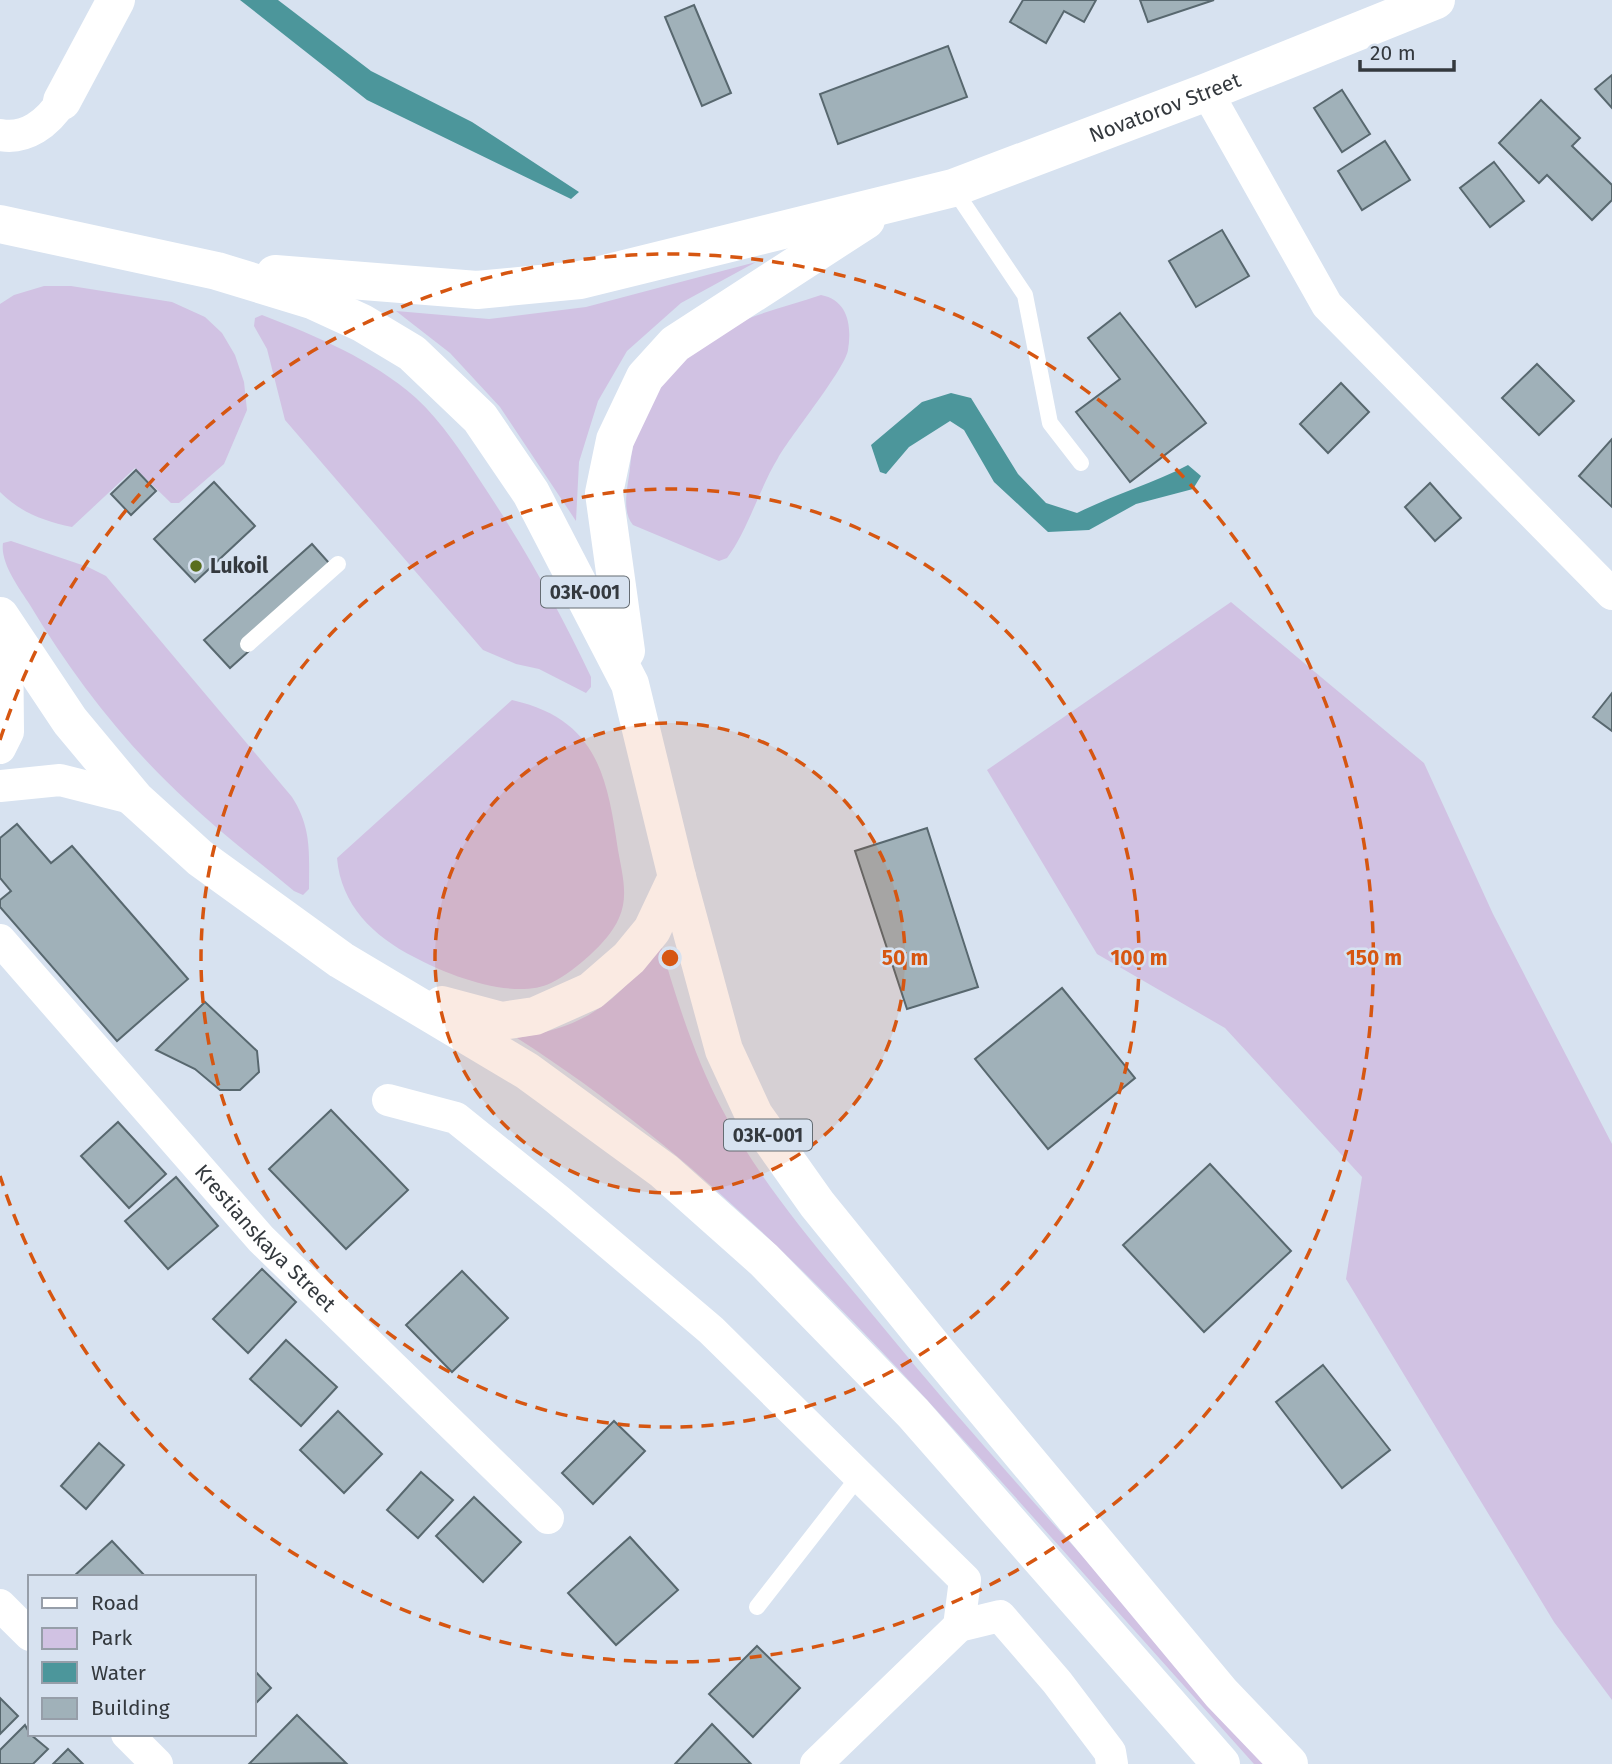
<svg xmlns="http://www.w3.org/2000/svg" width="1612" height="1764" font-family="'Fira Sans',sans-serif">
	<style>
		.green { fill: #d1c2e3 }
		.water { fill: #4c969b }
		.building { fill: #a0b1b9; stroke: #58686f; stroke-width: 2 }
		.lines { fill: none; stroke-linecap: round; stroke-linejoin: round }
		.lane { stroke: #fff; stroke-width: 16 }
		.street { stroke: #fff; stroke-width: 32 }
		.secondary { stroke: #fff; stroke-width: 38 }
		.primary { stroke: #fff; stroke-width: 38 }
		.ring { fill: none; stroke: #d65611; stroke-width: 3.5; stroke-dasharray: 12 9 }
		.poi-dot { fill: #596e1e; stroke: #d7e2f0; stroke-width: 2.5 }
		.labels { text-anchor: middle; stroke-width: 5; stroke-linejoin: round; paint-order: stroke }
		.shield { fill: #d7e2f0; stroke: #656c73; stroke-width: 2 }
		.shield-label { font-size: 19px; font-weight: bold; fill: #34393e }
		.street-label { font-size: 21px; fill: #34393e; stroke: #d7e2f0 }
		.poi-label { font-size: 21px; font-weight: bold; fill: #34393e; stroke: #d7e2f0; text-anchor: start }
		.centre { fill: #d65611; stroke: #d7e2f0; stroke-width: 3.5 }
		.ring-label { font-size: 21px; text-anchor: middle; font-weight: bold; fill: #d65611; stroke: #d7e2f0; stroke-width: 5; stroke-linejoin: round; paint-order: stroke }
	</style>
	<rect width="100%" height="100%" fill="#d7e2f0"/>
	<g class="green">
		<path d="M756 262 681 303 627 351 598 401 579 462 576 521 500 407 450 353 396 311 489 319 586 307Z"/>
		<path d="M44 286H71L172 302 205 317 222 333 235 355 244 382 247 410 224 464 179 503H171L135 468 72 527C44 521 21 513 0 492V304L14 295Z"/>
		<path d="M821 295C848 300 852 326 848 350 845 369 791 435 778 458 760 487 747 532 727 558L719 561 633 525C621 511 628 486 630 468 635 407 673 350 729 326 759 313 791 305 821 295Z"/>
		<path d="M262 315C316 336 372 359 416 398 442 422 462 453 481 482 523 545 559 609 591 677V687L586 693 539 669 516 664 483 650 285 420 267 349 254 326 255 318Z"/>
		<path d="M11 541 88 567 106 576 292 797C312 828 309 854 309 889L303 895 294 891C258 861 221 833 187 801 125 744 73 677 30 605 19 588 0 563 3 543Z"/>
		<path d="M1231 602 1424 763 1493 914 1612 1144V1700L1554 1622 1346 1279 1362 1177 1225 1028 1097 954 987 770Z"/>
		<path d="M512 700C596 719 607 774 618 850 622 873 629 896 619 918 613 932 601 945 590 955 578 966 565 976 551 983 514 1001 447 975 414 957 373 936 341 905 337 858Z"/>
		<path d="M661 946C677 1001 695 1058 722 1109 763 1188 825 1257 882 1326 1006 1477 1141 1619 1272 1764H1254C1169 1669 1085 1575 1000 1480 853 1317 703 1157 517 1038 592 1025 614 1002 661 946Z"/>
	</g>
	<g class="water">
		<path d="M240 0H278L371 71 472 122 579 192 571 199 367 100Z"/>
		<path d="M951 393 971 398 1018 474 1046 503 1077 513C1113 495 1152 484 1188 465L1201 476 1193 489 1136 504 1089 530 1048 532 994 482 964 430 950 421 909 447 886 474 880 472 871 445 922 402Z"/>
	</g>
	<g class="building">
		<path d="M1023 0H1096L1084 22 1064 11 1046 43 1010 22Z"/>
		<path d="M1140 0H1214L1148 22Z"/>
		<path d="M694 5 731 93 702 106 665 17Z"/>
		<path d="M948 46 967 97 838 144 820 94Z"/>
		<path d="M1612 75V108L1595 89Z"/>
		<path d="M1342 90 1370 134 1342 152 1314 108Z"/>
		<path d="M1541 100 1580 138 1572 146 1612 185V200L1592 220 1547 175 1539 183 1499 143Z"/>
		<path d="M1385 141 1410 180 1362 210 1338 171Z"/>
		<path d="M1494 162 1524 201 1490 227 1460 188Z"/>
		<path d="M1222 230 1249 276 1196 307 1169 261Z"/>
		<path d="M1120 313 1206 423 1130 482 1076 412 1120 379 1088 338Z"/>
		<path d="M1537 364 1574 401 1539 435 1502 398Z"/>
		<path d="M1341 383 1369 412 1328 453 1300 424Z"/>
		<path d="M1612 439V507L1579 476Z"/>
		<path d="M136 470 156 491 131 515 111 494Z"/>
		<path d="M214 482 255 526 195 582 154 539Z"/>
		<path d="M1430 483 1461 518 1435 541 1405 507Z"/>
		<path d="M312 544 337 572 230 668 204 640Z"/>
		<path d="M1612 693V731L1593 717Z"/>
		<path d="M17 824 51 863 72 846 188 979 117 1041 0 907V900L11 891 0 878V838Z"/>
		<path d="M927 828 978 987 907 1009 855 851Z"/>
		<path d="M1062 988 1135 1078 1048 1149 975 1059Z"/>
		<path d="M205 1002 257 1051 259 1072 240 1090H220L195 1069 156 1050Z"/>
		<path d="M331 1110 408 1190 346 1249 269 1169Z"/>
		<path d="M118 1122 166 1174 129 1208 81 1156Z"/>
		<path d="M1210 1164 1291 1251 1204 1332 1123 1245Z"/>
		<path d="M176 1177 218 1226 168 1269 125 1221Z"/>
		<path d="M262 1269 296 1302 248 1353 213 1319Z"/>
		<path d="M462 1271 508 1318 452 1372 406 1325Z"/>
		<path d="M286 1340 337 1387 301 1426 250 1379Z"/>
		<path d="M1323 1365 1390 1450 1342 1488 1276 1402Z"/>
		<path d="M338 1411 382 1454 344 1493 300 1450Z"/>
		<path d="M614 1421 645 1451 593 1504 562 1473Z"/>
		<path d="M99 1443 124 1465 86 1509 61 1486Z"/>
		<path d="M421 1472 453 1500 418 1538 387 1510Z"/>
		<path d="M474 1497 521 1542 483 1582 436 1536Z"/>
		<path d="M630 1537 678 1590 616 1645 568 1593Z"/>
		<path d="M112 1541 146 1577H73Z"/>
		<path d="M757 1646 800 1688 753 1737 709 1694Z"/>
		<path d="M254 1670 271 1688 254 1705Z"/>
		<path d="M0 1698 18 1716 0 1734Z"/>
		<path d="M297 1715 346 1763 249 1764Z"/>
		<path d="M712 1724 751 1764H675Z"/>
		<path d="M25 1725 30 1734 48 1749 33 1764H0V1750Z"/>
		<path d="M68 1749 83 1764H53Z"/>
	</g>
	<g class="lines">
		<g class="lane">
			<path d="M953 188 1025 295 1050 423 1081 463"/>
			<path d="M248 644 338 564"/>
			<path d="M757 1607 860 1475"/>
		</g>
		<g class="street">
			<path d="M1207 92 1327 305 1612 594"/>
			<path d="M0 135C26 140 48 123 62 101"/>
			<path d="M0 748 8 732 7 629"/>
			<path d="M0 786 60 780 135 799"/>
			<path id="s1" d="M0 940 261 1239 548 1518"/>
			<path d="M388 1100 456 1118 558 1200 711 1330 965 1580 959 1626"/>
			<path d="M0 1605 30 1635"/>
			<path d="M127 1734 157 1764"/>
			<path d="M816 1764 959 1626 1000 1616 1057 1682 1110 1752 1112 1764"/>
		</g>
		<path class="secondary" d="M62 101 116 0"/>
		<g class="primary">
			<path d="M0 224 217 271 312 300 362 323 412 353 480 418 531 493 630 684 677 877 652 930 629 958 591 991 535 1016 502 1021 442 1005"/>
			<path id="s2" d="M275 274 477 290 580 280 953 188 1207 92 1436 0"/>
			<path d="M0 616 70 721 135 799 200 858 341 960 527 1071 664 1171 764 1260 913 1413 1221 1764"/>
			<path d="M626 651 604 493 615 440 645 377 675 344 866 220"/>
			<path d="M677 877 724 1050 754 1115 817 1204 937 1352 1221 1693 1289 1764"/>
		</g>
	</g>
	<circle cx="670" cy="958" r="235" fill="#d65611" fill-opacity=".12"/>
	<g class="ring">
		<circle cx="670" cy="958" r="235"/>
		<circle cx="670" cy="958" r="469"/>
		<path d="M0 740A704 704 0 1 1 0 1176"/>
	</g>
	<circle class="poi-dot" cx="196" cy="566" r="7"/>
	<g class="labels">
		<g class="shield">
			<rect x="541" y="576.5" width="88" height="31" rx="5"/>
			<rect x="724" y="1119.5" width="88" height="31" rx="5"/>
		</g>
		<g class="shield-label">
			<text x="585" y="599">03К-001</text>
			<text x="768" y="1142">03К-001</text>
		</g>
		<g class="street-label">
			<text dy="7" stroke="none"><textPath href="#s2" startOffset="917">Novatorov Street</textPath></text>
			<text dy="7" stroke="none"><textPath href="#s1" startOffset="399">Krestianskaya Street</textPath></text>
		</g>
		<g class="poi-label">
			<text x="210" y="573">Lukoil</text>
		</g>
	</g>
	<circle cx="670" cy="958" r="10" class="centre"/>
	<g class="ring-label">
		<text x="905" y="965">50 m</text>
		<text x="1139" y="965">100 m</text>
		<text x="1374" y="965">150 m</text>
	</g>
	<rect x="28" y="1575" width="228" height="161" fill="#d7e2f0" stroke="#969ea9" stroke-width="2"/>
	<rect x="42" y="1598" width="35" height="10" fill="#ffffff" stroke="#969ea9" stroke-width="2"/>
	<text x="91" y="1610" font-size="21" fill="#34393e">Road</text>
	<rect x="42" y="1628" width="35" height="21" fill="#d1c2e3" stroke="#969ea9" stroke-width="2"/>
	<text x="91" y="1645" font-size="21" fill="#34393e">Park</text>
	<rect x="42" y="1662" width="35" height="21" fill="#4c969b" stroke="#969ea9" stroke-width="2"/>
	<text x="91" y="1680" font-size="21" fill="#34393e">Water</text>
	<rect x="42" y="1698" width="35" height="21" fill="#a0b1b9" stroke="#969ea9" stroke-width="2"/>
	<text x="91" y="1715" font-size="21" fill="#34393e">Building</text>
	<path d="M1360 60v10h94v-10" fill="none" stroke="#34393e" stroke-width="3.5"/>
	<text x="1370" y="60" font-size="21" fill="#34393e" stroke="#d7e2f0" stroke-width="5" paint-order="stroke">20 m</text>
</svg>
